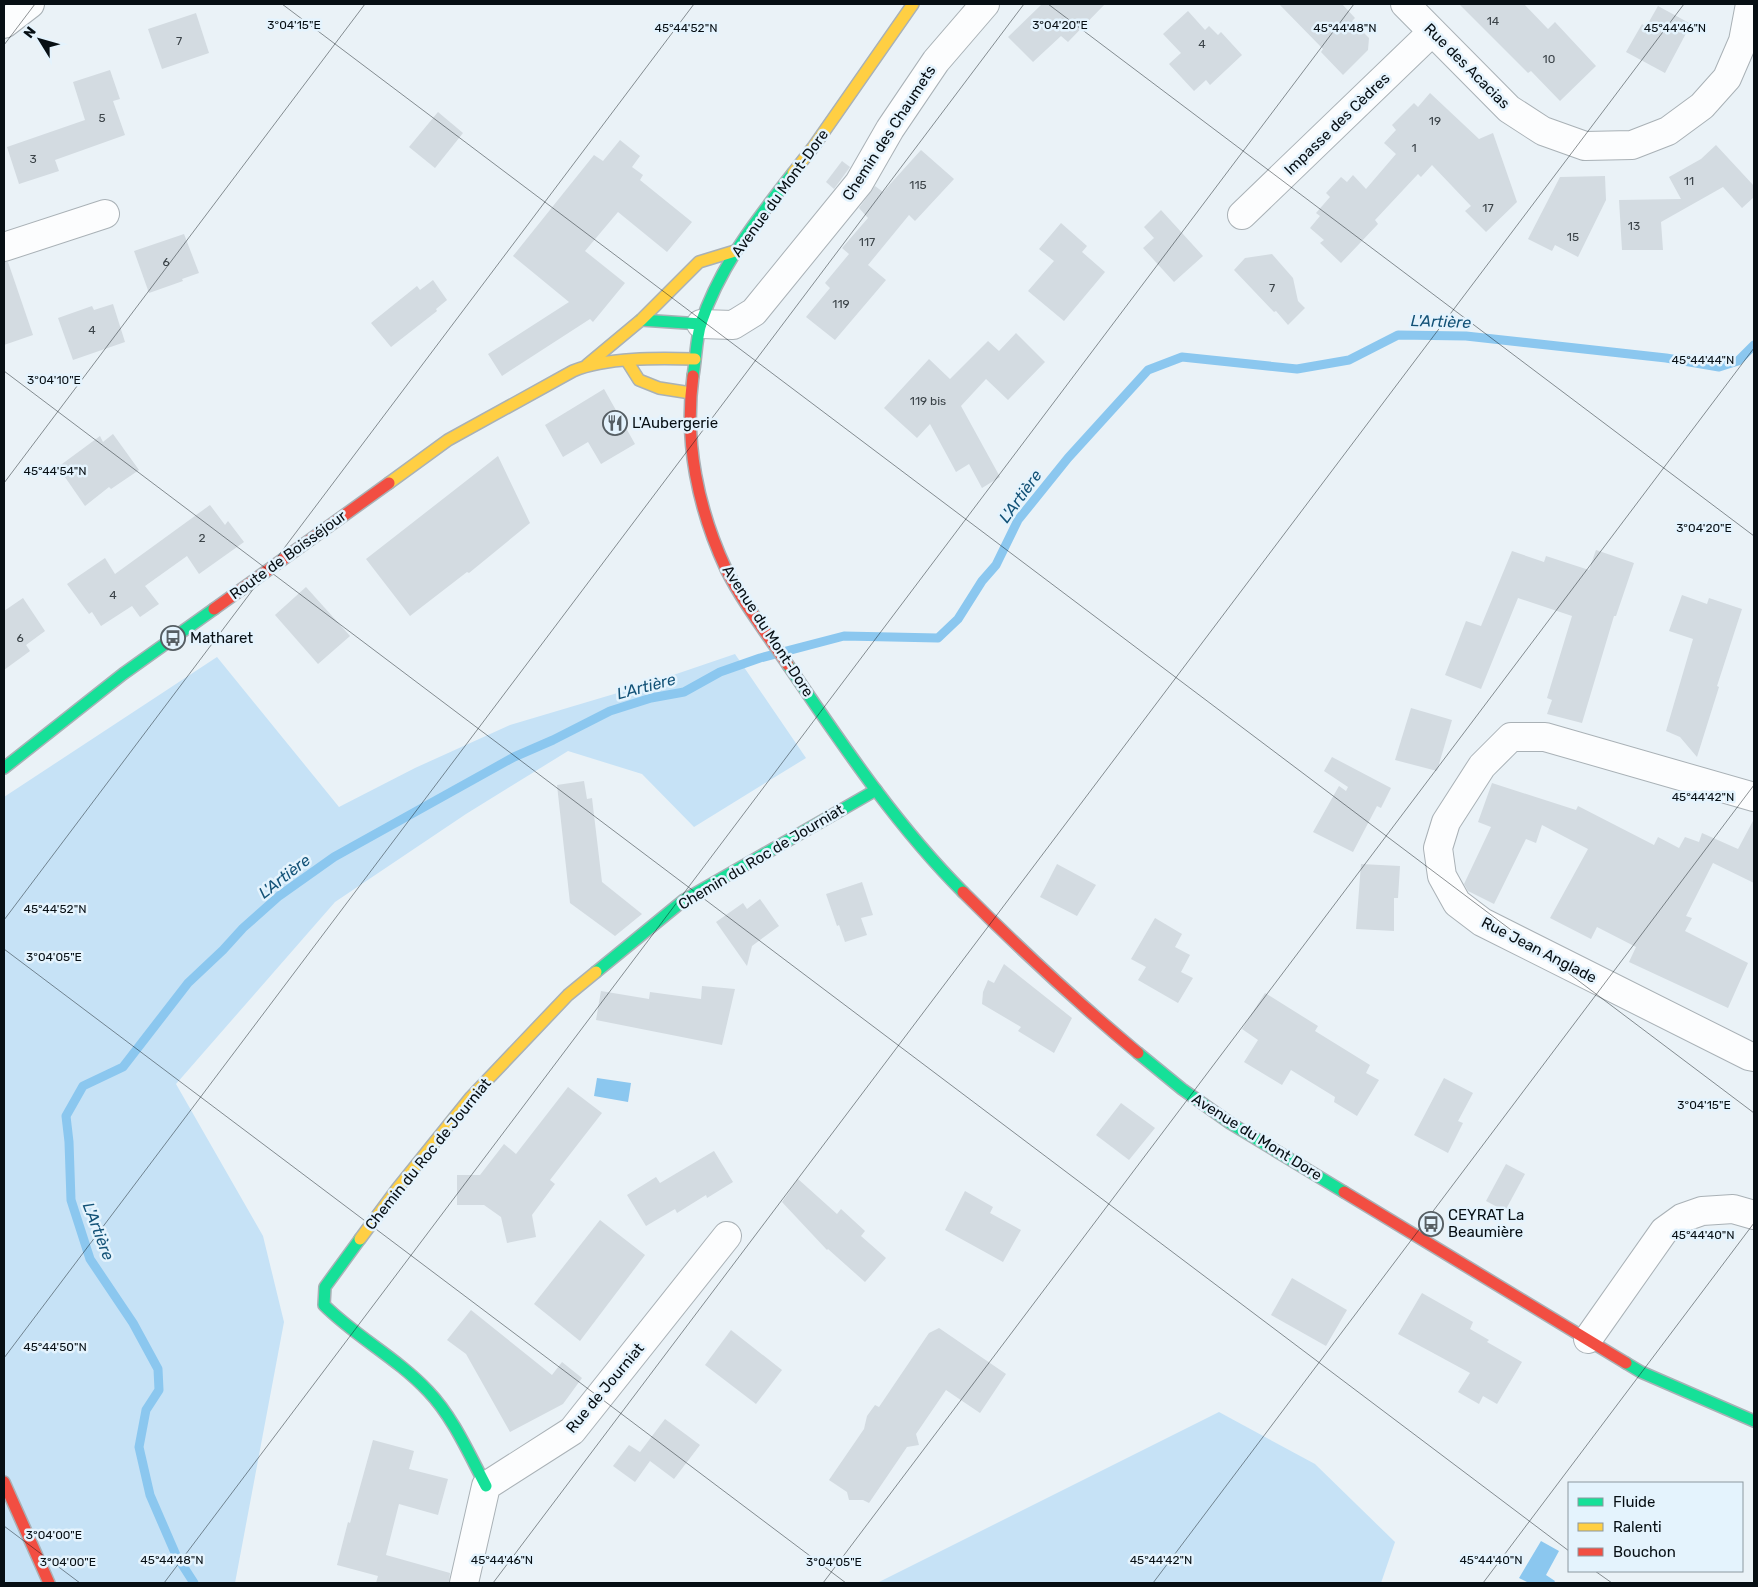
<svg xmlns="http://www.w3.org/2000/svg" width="1758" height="1587" font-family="Rubik,sans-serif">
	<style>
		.green { fill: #c6e2f6 }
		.water { fill: #8bc7ef }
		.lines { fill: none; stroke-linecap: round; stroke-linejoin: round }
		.stream { stroke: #8bc7ef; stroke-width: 9 }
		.building { fill: #d3dbe1 }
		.street-casing { stroke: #a9b1b6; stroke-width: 30 }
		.fast-casing { stroke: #a9b1b6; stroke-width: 14 }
		.slow-casing { stroke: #a9b1b6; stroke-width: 14 }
		.jam-casing { stroke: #a9b1b6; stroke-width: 14 }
		.street { stroke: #fcfdfe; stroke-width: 28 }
		.fast { stroke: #16e098; stroke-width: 11 }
		.slow { stroke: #ffcf43; stroke-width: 11 }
		.jam { stroke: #f24e42; stroke-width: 11 }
		.ticks { fill: none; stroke: #070f14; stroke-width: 1; stroke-opacity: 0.45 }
		.labels { text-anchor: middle; stroke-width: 5; stroke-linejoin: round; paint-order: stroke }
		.number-label { font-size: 12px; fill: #3b4348 }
		.street-label { font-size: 15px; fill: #070f14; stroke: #e4f3fd }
		.poi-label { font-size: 15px; fill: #070f14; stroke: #e4f3fd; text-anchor: start }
		.water-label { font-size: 16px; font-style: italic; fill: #135277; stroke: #e4f3fd }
		.ticks-label { font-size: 12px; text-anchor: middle; fill: #070f14; stroke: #e4f3fd; stroke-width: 5; stroke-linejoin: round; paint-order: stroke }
	</style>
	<rect width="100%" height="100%" fill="#eaf2f7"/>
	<g class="green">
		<path d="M735 654 806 758 694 827 642 774 568 751 466 814 335 902 176 1084 263 1236 284 1322 235 1583H4V797L217 657 339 807 415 768 510 725 641 686Z"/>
		<path d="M1219 1412 1315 1464 1395 1542 1381 1583H877Z"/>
	</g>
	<g class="water">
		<path d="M597 1078 631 1083 628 1102 594 1096Z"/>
		<path d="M1541 1541 1559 1551 1546 1575 1555 1581 1554 1583H1529L1519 1578Z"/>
	</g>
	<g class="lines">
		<path class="stream" d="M194 1583 176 1555 150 1495 139 1447 146 1410 159 1390 158 1369 133 1323 90 1259 71 1200 69 1142 66 1116 83 1086 123 1067 188 983 223 950 243 928 279 896 334 857 514 757 553 740 610 711 651 698 684 692 720 672 760 658 844 636 938 638 958 619 982 581 996 565 1018 520 1068 458 1148 370 1182 357 1297 369 1349 360 1398 335 1466 336 1666 358 1719 367 1738 361 1754 345"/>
	</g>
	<g class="building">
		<path d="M1042 4H1105L1068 42 1061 36 1033 62 1008 37Z"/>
		<path d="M1279 4H1342L1355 18 1352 21 1369 38 1368 50 1343 75 1321 52 1323 49Z"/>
		<path d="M1459 4H1524L1548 29 1555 22 1596 66 1560 101 1531 71 1528 73Z"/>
		<path d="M1658 6 1691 24 1665 73 1626 52 1642 24 1646 27Z"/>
		<path d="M1188 11 1205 30 1209 26 1218 35 1221 32 1242 55 1210 85 1206 80 1194 91 1169 64 1181 53 1163 34Z"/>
		<path d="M196 13 209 53 162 69 148 29Z"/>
		<path d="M110 70 120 99 113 101 125 135 55 160 59 171 19 184 7 147 85 120 73 82Z"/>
		<path d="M1430 93 1479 139 1493 133 1517 202 1486 232 1465 211 1471 206 1432 165 1421 177 1418 174 1375 220 1378 224 1341 263 1320 243 1324 240 1310 228 1320 216 1316 213 1330 197 1326 193 1341 177 1347 182 1353 175 1366 189 1396 154 1384 143 1396 130 1392 125 1414 103 1418 107Z"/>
		<path d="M438 112 463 133 435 168 409 147Z"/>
		<path d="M620 140 640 156 632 167 643 175 640 180 692 222 667 252 618 212 585 251 625 283 593 322 590 319 502 376 488 354 569 302 513 256 594 155 603 161Z"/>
		<path d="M1716 145 1754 186V197L1742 208 1723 187 1661 222 1663 250H1622L1619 200 1681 199 1669 177 1701 159Z"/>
		<path d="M921 150 954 179 915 221 909 215 868 265 886 280 835 340 806 317 830 288 825 283 849 254 842 248 868 218 859 208 875 186 883 192Z"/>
		<path d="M842 161 850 167 834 189 826 182Z"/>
		<path d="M1605 176 1606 200 1578 257 1555 245 1552 251 1528 239 1560 177Z"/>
		<path d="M1161 210 1203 256 1174 282 1143 248 1154 238 1144 227Z"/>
		<path d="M1061 223 1087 246 1082 252 1105 272 1064 321 1028 291 1054 261 1039 249Z"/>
		<path d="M184 234 199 273 182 279 183 281 149 293 134 251Z"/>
		<path d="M1272 254 1293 278 1298 301 1305 308 1288 325 1276 311 1274 312 1234 270 1245 258Z"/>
		<path d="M4 262H8L33 335 4 345Z"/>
		<path d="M433 280 447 300 436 309 437 311 391 347 371 323 417 286 420 290Z"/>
		<path d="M113 304 125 342 73 360 58 318 92 306 94 310Z"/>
		<path d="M1016 333 1045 362 1008 400 986 379 961 406 1000 477 982 488 969 464 956 472 930 424 917 438 884 408 929 359 950 379 988 341 999 351Z"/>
		<path d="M604 389 635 444 601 464 588 442 563 457 545 425Z"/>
		<path d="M113 434 139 470 111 489 109 487 85 506 58 467 100 436 103 442Z"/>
		<path d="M498 456 530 523 469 573 467 572 410 616 366 559Z"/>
		<path d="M210 505 225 525 228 521 244 542 199 574 187 556 145 586 159 604 140 617 132 606 101 626 92 612 89 614 67 584 105 558 115 574Z"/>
		<path d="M1596 550 1634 563 1616 616H1614L1582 723 1547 714 1552 700 1547 698 1572 616 1518 598 1481 689 1445 675 1466 621 1481 626 1512 551 1544 562 1546 556 1589 570Z"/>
		<path d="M306 587 350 636 318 664 275 615Z"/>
		<path d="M1682 595 1707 604 1709 598 1742 609 1717 686 1719 687 1697 757 1680 737 1666 731 1693 639 1669 631Z"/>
		<path d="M23 598 45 631 26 645 30 651 4 670V611Z"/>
		<path d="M1411 708 1452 720 1437 771 1395 760Z"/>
		<path d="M1332 757 1391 788 1381 808 1377 806 1353 852 1313 832 1339 786 1346 791 1348 787 1324 771Z"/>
		<path d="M584 781 587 799 592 798 602 882 642 914 615 936 570 903 557 785Z"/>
		<path d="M1492 783 1576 810 1578 806 1654 845 1658 837 1679 848 1685 837 1699 842 1702 833 1738 849 1754 819V883L1713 863 1686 916 1692 918 1685 931 1748 963 1728 1008 1629 962 1636 947 1597 927 1591 939 1550 918 1588 849 1542 825 1536 843 1526 839 1494 904 1468 891 1464 884 1491 827 1478 822Z"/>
		<path d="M1057 864 1096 885 1077 916 1040 897Z"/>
		<path d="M1361 864 1400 866 1398 898H1394V931L1356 929Z"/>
		<path d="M862 882 873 915 861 918 867 935 845 942 839 925 837 926 826 894Z"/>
		<path d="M760 899 779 926 752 946 747 966 716 922 743 903 747 909Z"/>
		<path d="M1155 918 1182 934 1175 947 1190 955 1181 972 1193 978 1178 1003 1138 980 1146 967 1131 959Z"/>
		<path d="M1004 964 1072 1018 1054 1053 1018 1031 1021 1027 982 1004 983 992 988 980 994 983Z"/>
		<path d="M702 986 735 989 722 1045 596 1020 601 991 649 999 650 992 701 999Z"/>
		<path d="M1265 993 1318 1026 1315 1031 1370 1065 1366 1073 1379 1080 1357 1116 1334 1102 1335 1097 1291 1070 1282 1085 1244 1062 1258 1040 1242 1029Z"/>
		<path d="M1444 1078 1473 1093 1458 1121 1463 1123 1448 1153 1414 1135Z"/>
		<path d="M568 1087 602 1113 550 1180 555 1184 532 1215 536 1237 507 1243 501 1217 484 1205H457V1175H480L504 1144 516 1154Z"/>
		<path d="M1121 1103 1155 1128 1129 1160 1096 1135Z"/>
		<path d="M714 1151 733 1182 707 1198 706 1195 677 1213 675 1209 646 1226 627 1195 656 1177 660 1183Z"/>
		<path d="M1506 1164 1525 1174 1505 1211 1486 1201Z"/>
		<path d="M798 1179 837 1214 841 1209 865 1231 861 1236 886 1258 865 1282 828 1249 827 1250 782 1202Z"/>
		<path d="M965 1191 993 1207 990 1213 1021 1230 1003 1262 945 1230Z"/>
		<path d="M600 1220 645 1255 580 1341 534 1304Z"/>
		<path d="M1292 1278 1347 1310 1326 1346 1271 1315Z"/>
		<path d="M1422 1293 1473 1322 1470 1329 1489 1340 1487 1342 1522 1362 1497 1404 1483 1396 1479 1404 1458 1392 1470 1373 1398 1334Z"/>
		<path d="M471 1310 552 1375 562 1362 582 1378 563 1404 510 1432 466 1354 447 1340Z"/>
		<path d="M939 1328 1006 1374 980 1413 946 1390 916 1434 919 1445 907 1447 869 1503 863 1500H849L847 1492 829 1480 864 1429 867 1416 875 1405 879 1407 929 1333Z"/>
		<path d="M731 1330 782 1370 756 1404 705 1365Z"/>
		<path d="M665 1419 700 1445 674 1479 650 1461 635 1482 613 1466 629 1445 640 1452Z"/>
		<path d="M373 1440 414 1451 409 1469 448 1479 438 1515 399 1504 386 1555 450 1573 449 1583H376L378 1576 337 1565 348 1522 350 1523Z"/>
	</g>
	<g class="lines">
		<defs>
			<g id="street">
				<path d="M1405 4 1509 109 1543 131 1585 146 1632 145 1668 131 1702 106 1727 78 1743 41 1750 4"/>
				<path d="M4 24 30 4"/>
				<path d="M1242 215 1432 32"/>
				<path d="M4 247 105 214"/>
				<path d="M701 324 733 325 754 312 859 183 890 129 936 61 985 4"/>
				<path d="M1754 797 1545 737H1511L1482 766 1446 822 1438 848 1442 876 1457 903 1482 922 1749 1056 1754 1057"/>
				<path d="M1588 1339 1664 1231 1682 1218 1702 1211 1733 1209 1754 1215"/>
				<path d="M464 1583 486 1486 572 1431 727 1236"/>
			</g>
			<g id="fast">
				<path d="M641 320 701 324"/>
				<path d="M693 376C696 359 696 339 701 323 720 266 757 219 793 173"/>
				<path d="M788 665C842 744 896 825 963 892"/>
				<path d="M4 768 123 674 214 609"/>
				<path d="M596 972 684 900 876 790"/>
				<path d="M1138 1053 1182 1089 1230 1123 1344 1192"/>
				<path d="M360 1239 325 1287 324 1305C356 1337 397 1358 428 1391 453 1417 469 1454 486 1486"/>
				<path d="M1626 1363 1641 1372 1754 1421"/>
			</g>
			<g id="slow">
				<path d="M793 173 814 146 913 4"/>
				<path d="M627 361 639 380 659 388 691 393"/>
				<path d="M587 365 641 320 699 262 735 251"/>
				<path d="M389 483 448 440 573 371C606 357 659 358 695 359"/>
				<path d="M360 1239 397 1189 471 1097 568 995 596 972"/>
			</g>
			<g id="jam">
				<path d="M693 376C684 442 698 509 726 569 743 603 767 634 788 665"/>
				<path d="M214 609 389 483"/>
				<path d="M963 892C1020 949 1077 1002 1138 1053"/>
				<path d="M1344 1192 1626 1363"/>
				<path d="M4 1482 49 1583"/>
			</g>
		</defs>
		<use href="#street" class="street-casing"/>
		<use href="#fast" class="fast-casing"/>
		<use href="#slow" class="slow-casing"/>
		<use href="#jam" class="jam-casing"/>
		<use href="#street" class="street"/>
		<use href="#fast" class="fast"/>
		<use href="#slow" class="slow"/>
		<use href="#jam" class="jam"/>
	</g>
	<path class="ticks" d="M282 4 1754 1113M1048 4 1754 536M4 45 35 4M4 371 1569 1551M4 483 365 4M4 920 694 4M4 949 846 1583M4 1358 1024 4M4 1526 80 1583M1595 1571 1612 1583M164 1583 1354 4M493 1583 1684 4M823 1583 1754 348M1153 1583 1754 785M1483 1583 1754 1223"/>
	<defs>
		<symbol id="restaurant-ring" viewBox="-11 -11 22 22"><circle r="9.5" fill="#e4f3fd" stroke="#565e63" stroke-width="1.5"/><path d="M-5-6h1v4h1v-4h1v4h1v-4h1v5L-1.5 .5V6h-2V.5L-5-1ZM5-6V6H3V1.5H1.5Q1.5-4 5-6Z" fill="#565e63"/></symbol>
		<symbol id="bus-ring" viewBox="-11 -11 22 22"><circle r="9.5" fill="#e4f3fd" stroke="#565e63" stroke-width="1.5"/><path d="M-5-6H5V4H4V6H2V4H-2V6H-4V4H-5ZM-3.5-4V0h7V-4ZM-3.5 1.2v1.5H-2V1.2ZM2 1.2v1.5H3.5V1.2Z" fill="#565e63"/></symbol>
	</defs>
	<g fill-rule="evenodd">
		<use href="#restaurant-ring" x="601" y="409" width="28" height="28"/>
		<use href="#bus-ring" x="159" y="624" width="28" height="28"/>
		<use href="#bus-ring" x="1417" y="1210" width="28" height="28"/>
	</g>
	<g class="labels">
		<g class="number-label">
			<text x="1493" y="25">14</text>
			<text x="179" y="45">7</text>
			<text x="1202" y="48">4</text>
			<text x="1549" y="63">10</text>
			<text x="102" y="122">5</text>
			<text x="1435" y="125">19</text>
			<text x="1414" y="152">1</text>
			<text x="33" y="163">3</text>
			<text x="1689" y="185">11</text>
			<text x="918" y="189">115</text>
			<text x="1488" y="212">17</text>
			<text x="1634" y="230">13</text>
			<text x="1573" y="241">15</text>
			<text x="867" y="246">117</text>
			<text x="166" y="266">6</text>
			<text x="1272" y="292">7</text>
			<text x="841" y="308">119</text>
			<text x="92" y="334">4</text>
			<text x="928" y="405">119 bis</text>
			<text x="202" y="542">2</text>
			<text x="113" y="599">4</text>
			<text x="20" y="642">6</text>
		</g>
		<g class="street-label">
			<text transform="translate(1467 66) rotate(45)" y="5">Rue des Acacias</text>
			<text transform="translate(1337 124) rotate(-44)" y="5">Impasse des Cèdres</text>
			<text transform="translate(889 133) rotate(-57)" y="5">Chemin des Chaumets</text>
			<text transform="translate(780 193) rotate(-54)" y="5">Avenue du Mont-Dore</text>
			<text transform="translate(288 555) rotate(-36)" y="5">Route de Boisséjour</text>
			<text transform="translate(768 631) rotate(57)" y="5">Avenue du Mont-Dore</text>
			<text transform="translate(761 857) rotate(-31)" y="5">Chemin du Roc de Journiat</text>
			<text transform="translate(1539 950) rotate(27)" y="5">Rue Jean Anglade</text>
			<text transform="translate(1257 1137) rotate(32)" y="5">Avenue du Mont Dore</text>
			<text transform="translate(428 1154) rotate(-51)" y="5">Chemin du Roc de Journiat</text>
			<text transform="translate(605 1388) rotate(-50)" y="5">Rue de Journiat</text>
		</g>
		<g class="poi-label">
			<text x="632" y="428">L'Aubergerie</text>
			<text x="190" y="643">Matharet</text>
			<text x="1448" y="1220">CEYRAT La<tspan x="1448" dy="17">Beaumière</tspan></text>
		</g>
		<g class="water-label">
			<text transform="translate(1441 321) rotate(2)" y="6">L'Artière</text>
			<text transform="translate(1020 496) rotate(-54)" y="6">L'Artière</text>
			<text transform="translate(646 686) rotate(-15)" y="6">L'Artière</text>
			<text transform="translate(284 876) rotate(-38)" y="6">L'Artière</text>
			<text transform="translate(99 1231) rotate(69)" y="6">L'Artière</text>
		</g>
	</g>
	<g class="ticks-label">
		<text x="294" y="29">3°04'15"E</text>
		<text x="1060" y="29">3°04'20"E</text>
		<text x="686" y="32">45°44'52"N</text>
		<text x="1345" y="32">45°44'48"N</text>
		<text x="1675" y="32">45°44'46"N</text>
		<text x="1703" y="364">45°44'44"N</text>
		<text x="54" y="384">3°04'10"E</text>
		<text x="55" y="475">45°44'54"N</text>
		<text x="1704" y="532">3°04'20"E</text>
		<text x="1703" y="801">45°44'42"N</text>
		<text x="55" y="913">45°44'52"N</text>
		<text x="54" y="961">3°04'05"E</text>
		<text x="1704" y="1109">3°04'15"E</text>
		<text x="1703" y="1239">45°44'40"N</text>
		<text x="55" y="1351">45°44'50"N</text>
		<text x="54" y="1539">3°04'00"E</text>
		<text x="172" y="1564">45°44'48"N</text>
		<text x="502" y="1564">45°44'46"N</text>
		<text x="1161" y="1564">45°44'42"N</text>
		<text x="1491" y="1564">45°44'40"N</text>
		<text x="68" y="1566">3°04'00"E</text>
		<text x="834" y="1566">3°04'05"E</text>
	</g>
	<rect width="1758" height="1587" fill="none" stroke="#070f14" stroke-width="10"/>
	<rect x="1568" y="1482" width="175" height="90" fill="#e4f3fd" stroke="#8c98a0"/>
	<rect x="1578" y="1498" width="25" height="8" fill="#16e098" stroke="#8c98a0"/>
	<text x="1613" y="1507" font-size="15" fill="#070f14">Fluide</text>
	<rect x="1578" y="1523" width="25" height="8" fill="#ffcf43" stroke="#8c98a0"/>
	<text x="1613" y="1532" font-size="15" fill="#070f14">Ralenti</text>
	<rect x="1578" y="1548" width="25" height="8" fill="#f24e42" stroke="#8c98a0"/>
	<text x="1613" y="1557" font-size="15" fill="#070f14">Bouchon</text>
	<g transform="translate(40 40) rotate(307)" stroke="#e4f3fd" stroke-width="4" paint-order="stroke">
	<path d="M0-4L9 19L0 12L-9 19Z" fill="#070f14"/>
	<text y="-8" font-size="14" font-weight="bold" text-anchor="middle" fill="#070f14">N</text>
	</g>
</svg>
